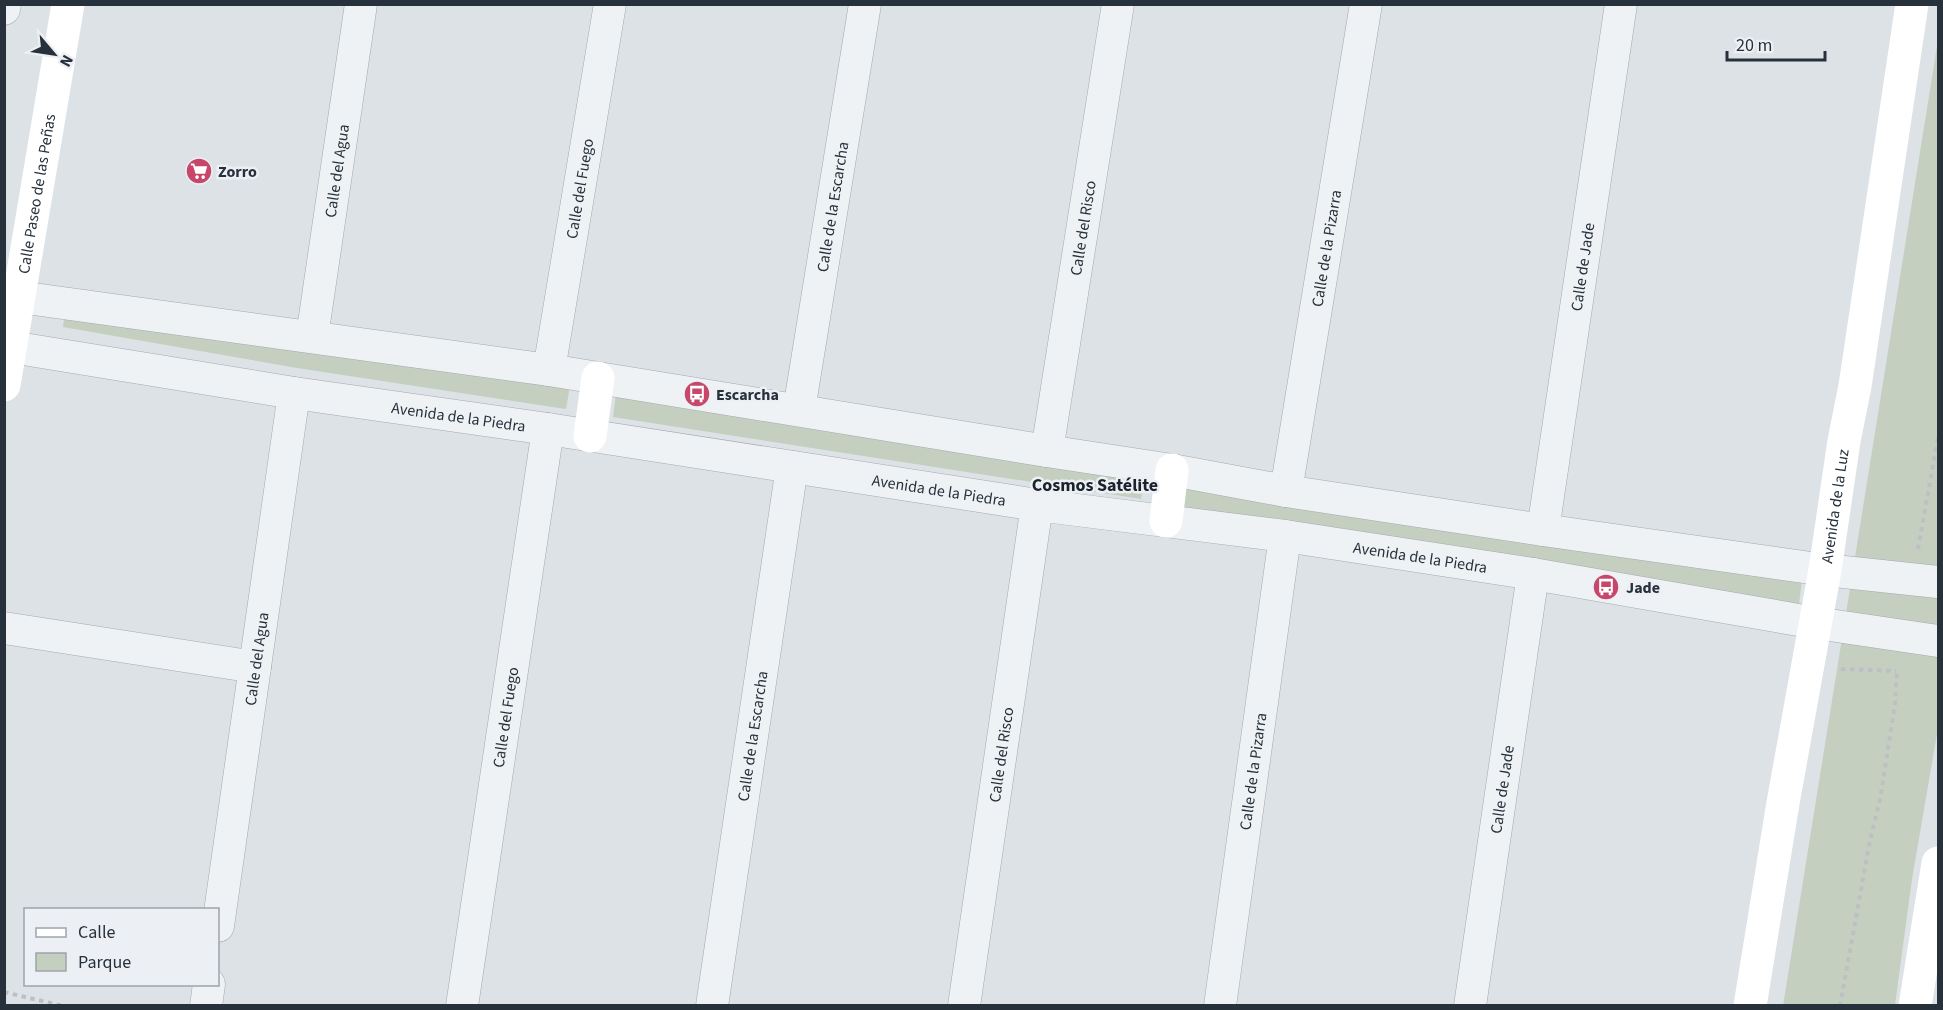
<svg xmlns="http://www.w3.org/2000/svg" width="1943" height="1010" font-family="'Source Sans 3',sans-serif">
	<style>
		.green { fill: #c5cfbf }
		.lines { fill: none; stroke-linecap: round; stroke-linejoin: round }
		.street-casing { stroke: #a3a9b0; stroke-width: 33 }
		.path { stroke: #bbc0c5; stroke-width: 4; stroke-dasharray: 4.5 4.5; stroke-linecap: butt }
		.street { stroke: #eff2f5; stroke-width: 32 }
		.secondary { stroke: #fff; stroke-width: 33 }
		.labels { text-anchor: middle; stroke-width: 5; stroke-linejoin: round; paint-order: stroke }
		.poi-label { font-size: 16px; font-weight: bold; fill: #27313c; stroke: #ecf0f4; text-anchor: start }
		.street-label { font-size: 16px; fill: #27313c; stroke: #ecf0f4 }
		.neighbourhood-label { font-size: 18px; font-weight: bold; fill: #1a222c; stroke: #ecf0f4 }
	</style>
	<rect width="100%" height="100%" fill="#dde2e6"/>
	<g class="green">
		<path d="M1938 40V728L1912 879 1895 1005 1783 1006Z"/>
		<path d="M65 311 571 380 566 409 297 368 63 327Z"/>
		<path d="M616 393 1145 475 1141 499 613 417Z"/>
		<path d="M1175 474 1803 571 1798 613 1170 513Z"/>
	</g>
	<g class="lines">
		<defs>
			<g id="street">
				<path d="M4 9 5 4"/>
				<path d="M19 297 549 370 1047 451 1172 470 1286 491 1543 530 1825 570 1938 582"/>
				<path id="s1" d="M312 337 361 4"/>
				<path id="s2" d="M11 347 294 393 548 429 1037 505 1285 536 1533 574 1816 623 1938 641"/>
				<path id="s3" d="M549 370 610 4"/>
				<path id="s4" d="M799 410 865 4"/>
				<path id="s5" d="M1047 451 1118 4"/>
				<path id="s6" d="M1286 491 1366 4"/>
				<path id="s7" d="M1543 530 1621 4"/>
				<path d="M4 628 255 667"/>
				<path id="s8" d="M218 926 294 393"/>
				<path d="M206 1006 209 984"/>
				<path id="s9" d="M462 1006 548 429"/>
				<path id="s10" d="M712 1006 792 467"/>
				<path id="s11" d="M964 1006 1037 505"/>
				<path id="s12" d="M1220 1006 1285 536"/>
				<path id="s13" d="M1470 1006 1533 574"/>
			</g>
		</defs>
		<use href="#street" class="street-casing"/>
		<g class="path">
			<path d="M1918 549 1938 437"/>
			<path d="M1841 669 1896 671"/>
			<path d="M4 992 63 1006"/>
			<path d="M1840 1006 1870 840 1880 800 1895 704 1897 671"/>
		</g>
		<use href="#street" class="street"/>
		<g class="secondary">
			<path id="s14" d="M4 385 68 4"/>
			<path d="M590 436 598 378"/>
			<path d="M1166 521 1172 470"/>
			<path id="s15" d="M1750 1006 1783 803 1825 570 1844 441 1855 386 1912 4"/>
			<path d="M1915 1006 1938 863"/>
		</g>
	</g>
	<defs>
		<symbol id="supermarket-disc" viewBox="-11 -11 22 22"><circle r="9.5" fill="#c6476a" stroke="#ecf0f4"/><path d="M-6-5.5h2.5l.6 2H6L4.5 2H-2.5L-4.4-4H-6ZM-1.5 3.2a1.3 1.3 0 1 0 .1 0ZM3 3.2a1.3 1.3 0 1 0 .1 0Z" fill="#fff"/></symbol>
		<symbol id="bus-disc" viewBox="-11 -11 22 22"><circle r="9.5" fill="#c6476a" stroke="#ecf0f4"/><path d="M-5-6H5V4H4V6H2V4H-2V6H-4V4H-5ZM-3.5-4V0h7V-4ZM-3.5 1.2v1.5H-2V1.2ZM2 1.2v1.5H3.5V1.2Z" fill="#fff"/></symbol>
	</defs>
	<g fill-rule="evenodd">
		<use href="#supermarket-disc" x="184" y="156" width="30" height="30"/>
		<use href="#bus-disc" x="682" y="379" width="30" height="30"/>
		<use href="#bus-disc" x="1591" y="572" width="30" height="30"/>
	</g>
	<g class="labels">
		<g class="poi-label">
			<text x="218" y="177">Zorro</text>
			<text x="716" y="400">Escarcha</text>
			<text x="1626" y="593">Jade</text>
		</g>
		<g class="street-label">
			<text dy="6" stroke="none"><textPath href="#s1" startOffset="168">Calle del Agua</textPath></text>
			<text dy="6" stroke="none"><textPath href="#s3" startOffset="184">Calle del Fuego</textPath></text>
			<text dy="6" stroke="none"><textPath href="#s14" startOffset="194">Calle Paseo de las Peñas</textPath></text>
			<text dy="6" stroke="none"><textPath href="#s4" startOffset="206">Calle de la Escarcha</textPath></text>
			<text dy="6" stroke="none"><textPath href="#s5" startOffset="226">Calle del Risco</textPath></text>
			<text dy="6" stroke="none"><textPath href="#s6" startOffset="246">Calle de la Pizarra</textPath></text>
			<text dy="6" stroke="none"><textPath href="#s7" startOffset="266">Calle de Jade</textPath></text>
			<text dy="6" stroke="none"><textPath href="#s2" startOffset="453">Avenida de la Piedra</textPath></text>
			<text dy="6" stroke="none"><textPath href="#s2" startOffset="939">Avenida de la Piedra</textPath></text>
			<text dy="6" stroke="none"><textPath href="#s15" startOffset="507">Avenida de la Luz</textPath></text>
			<text dy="6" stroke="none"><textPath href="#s2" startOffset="1425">Avenida de la Piedra</textPath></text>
			<text dy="6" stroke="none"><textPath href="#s8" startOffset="270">Calle del Agua</textPath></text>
			<text dy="6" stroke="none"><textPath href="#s9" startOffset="292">Calle del Fuego</textPath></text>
			<text dy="6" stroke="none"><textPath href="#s10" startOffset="273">Calle de la Escarcha</textPath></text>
			<text dy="6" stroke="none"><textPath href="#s11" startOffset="254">Calle del Risco</textPath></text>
			<text dy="6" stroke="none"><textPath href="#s12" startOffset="237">Calle de la Pizarra</textPath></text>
			<text dy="6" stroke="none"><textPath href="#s13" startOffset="219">Calle de Jade</textPath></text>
		</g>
		<g class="neighbourhood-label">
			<text x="1095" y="491">Cosmos Satélite</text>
		</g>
	</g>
	<rect width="1943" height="1010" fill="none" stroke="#27313c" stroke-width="12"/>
	<rect x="24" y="908" width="195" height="78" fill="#ecf0f4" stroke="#9da4aa" stroke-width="1.5"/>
	<rect x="36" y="928" width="30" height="9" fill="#ffffff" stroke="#9da4aa" stroke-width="1.5"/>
	<text x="78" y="938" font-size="18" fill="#27313c">Calle</text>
	<rect x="36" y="953" width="30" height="18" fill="#c5cfbf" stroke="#9da4aa" stroke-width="1.5"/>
	<text x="78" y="968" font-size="18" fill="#27313c">Parque</text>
	<g transform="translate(54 54) rotate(119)" stroke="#ecf0f4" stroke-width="4.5" paint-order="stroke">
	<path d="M0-4.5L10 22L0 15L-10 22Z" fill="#27313c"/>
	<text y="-9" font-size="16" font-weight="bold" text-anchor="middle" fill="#27313c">N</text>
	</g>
	<path d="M1727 51v9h98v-9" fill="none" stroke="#27313c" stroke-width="3"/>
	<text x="1736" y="51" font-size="18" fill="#27313c" stroke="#ecf0f4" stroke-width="4.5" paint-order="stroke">20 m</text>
</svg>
